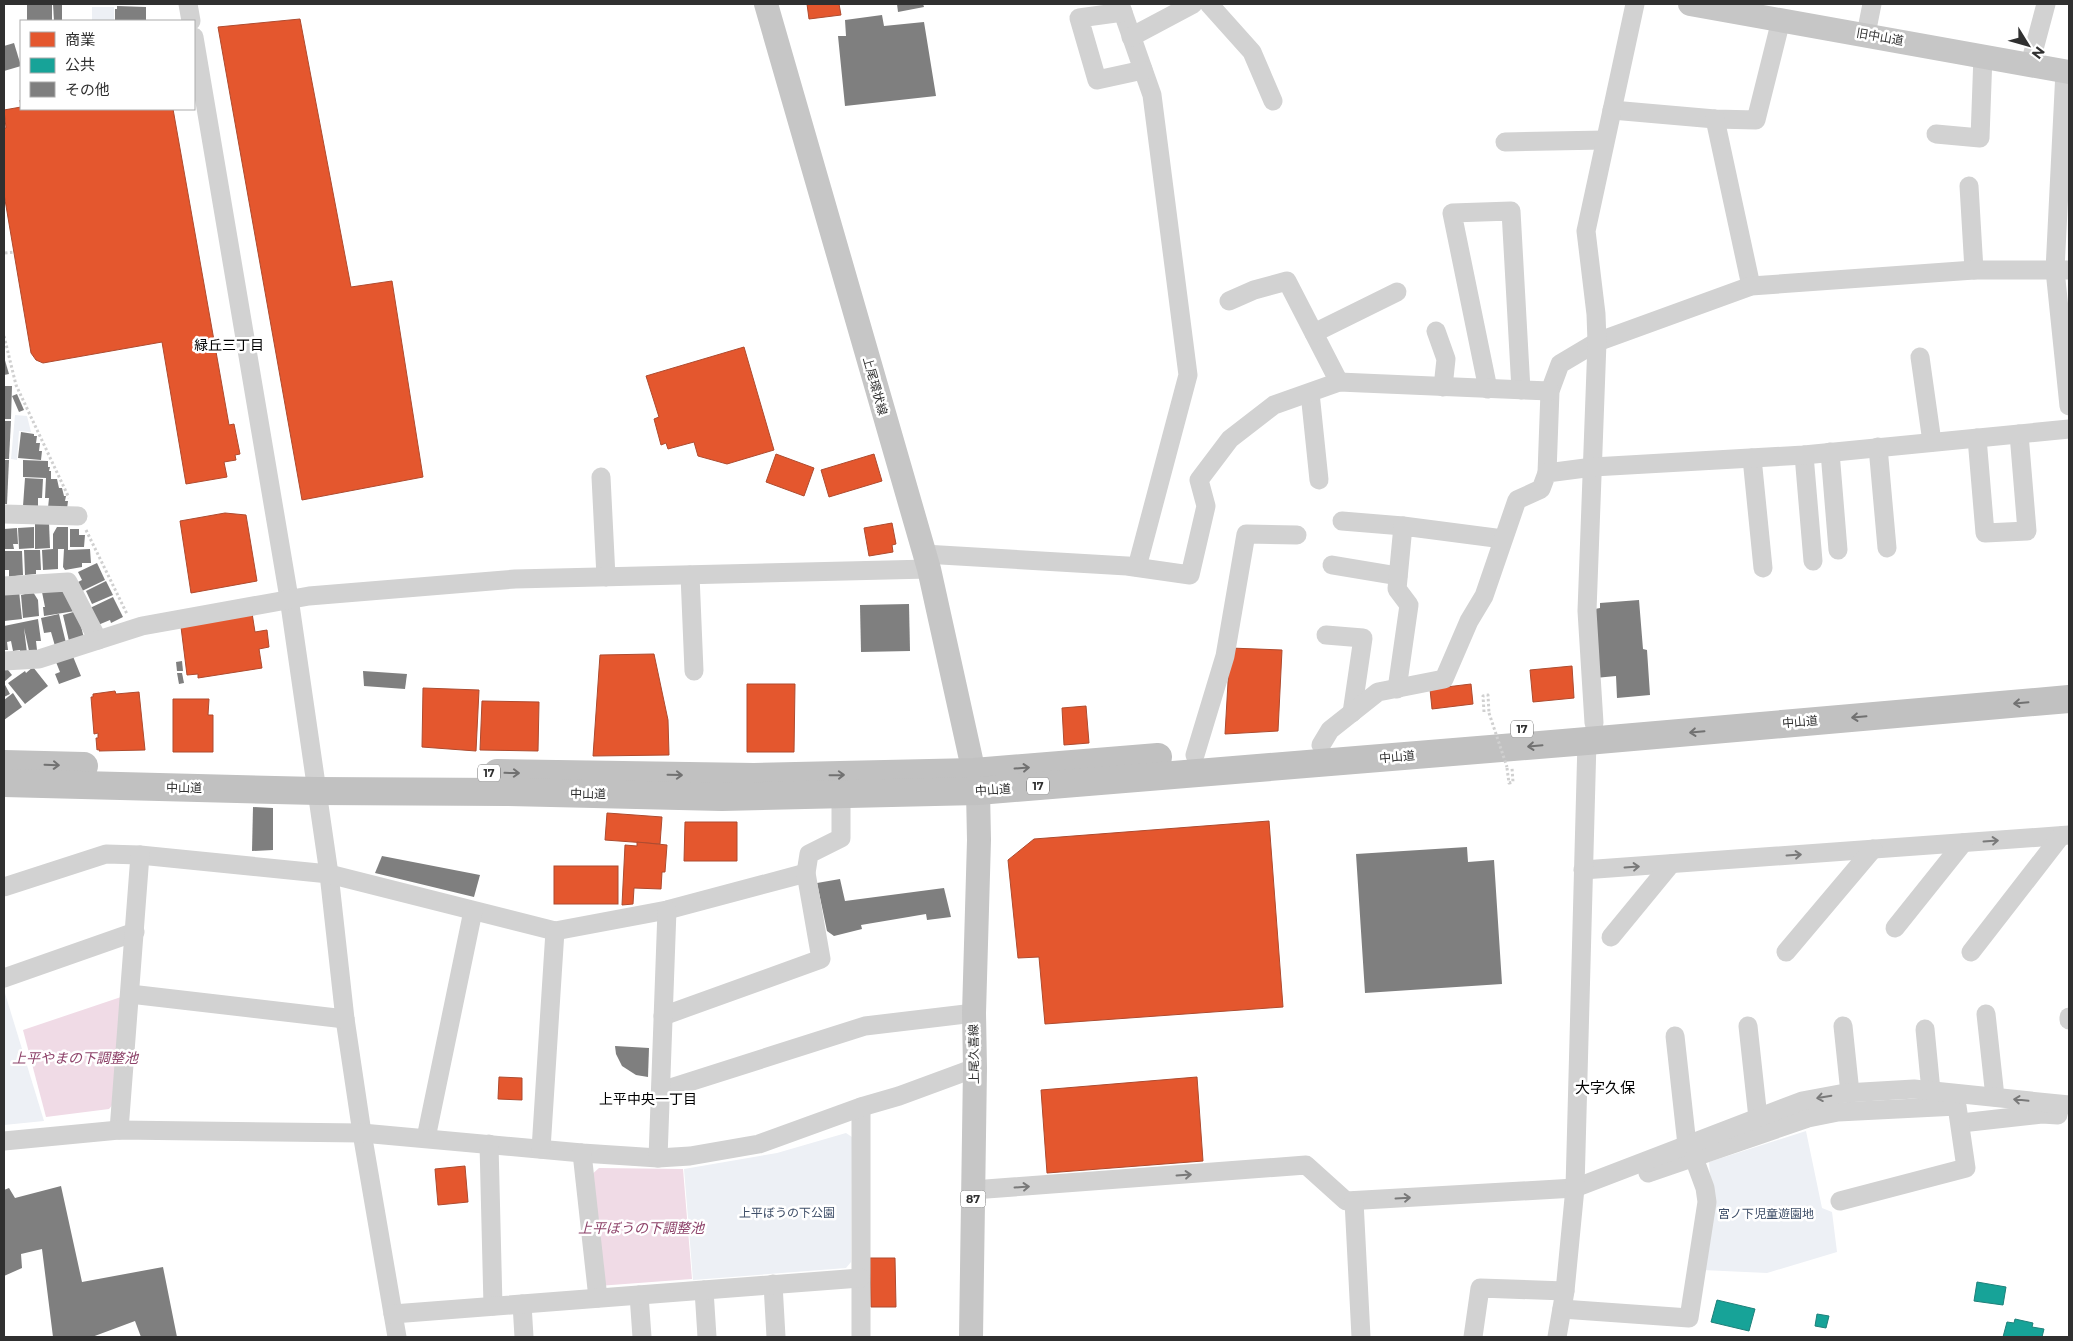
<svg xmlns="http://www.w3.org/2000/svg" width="2073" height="1341" font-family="Montserrat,'Noto Sans JP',sans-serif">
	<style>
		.green { fill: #edf0f5 }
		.water { fill: #f0dbe6 }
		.shops { fill: #e4572e; stroke: #ae4b2f }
		.public { fill: #17a398; stroke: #1e8079 }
		.building { fill: #7f7f7f }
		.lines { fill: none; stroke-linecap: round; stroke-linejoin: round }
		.path { stroke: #d0d0d0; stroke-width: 3; stroke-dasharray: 2.5 2.5; stroke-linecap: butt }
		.minor { stroke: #d2d2d2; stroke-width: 19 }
		.major { stroke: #c6c6c6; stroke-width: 24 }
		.highway { stroke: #c1c1c1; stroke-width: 28 }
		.path-bridge { stroke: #d0d0d0; stroke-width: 3; stroke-dasharray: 2.5 2.5; stroke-linecap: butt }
		.oneway { stroke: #717171 }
		.oneway2 { stroke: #797979 }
		.labels { text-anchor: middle; stroke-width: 5; stroke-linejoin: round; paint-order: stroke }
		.shield { fill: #fff; stroke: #6e6e6e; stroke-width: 1 }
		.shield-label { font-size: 11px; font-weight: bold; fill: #303030 }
		.street-label { font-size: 12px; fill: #303030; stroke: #fff }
		.park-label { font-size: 12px; fill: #3f4f69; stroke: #fff }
		.neighbourhood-label { font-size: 14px; fill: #000; stroke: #fff }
		.water-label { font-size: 14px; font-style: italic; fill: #8d4269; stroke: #fff }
		.quarter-label { font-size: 15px; fill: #000; stroke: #fff }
	</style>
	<rect width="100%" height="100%" fill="#fff"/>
	<g class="green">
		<rect x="92" y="7" width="22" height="14"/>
		<path d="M15 415 27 416 31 432 19 431 17 460 11 459Z"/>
		<path d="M4 990 44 1121 4 1125Z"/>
		<path d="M1806 1131 1822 1208 1832 1212 1837 1252 1767 1273 1702 1270 1712 1197 1709 1162Z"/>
		<path d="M846 1133 852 1137 851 1262 846 1268 693 1280 684 1169 777 1153Z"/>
	</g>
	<g class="water">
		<path d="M124 996 114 1103 109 1109 46 1117 23 1030Z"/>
		<path d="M599 1168 683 1169 692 1279 598 1286 589 1177Z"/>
	</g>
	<g class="shops">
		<path d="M807 4H839L841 15 809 19Z"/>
		<path d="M300 19 351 287 392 281 423 477 302 500 218 27Z"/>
		<path d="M20 100H21V109H173L229 425 234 424 240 454 235 455 236 460 224 462 227 477 186 484 162 342 43 363 36 360 31 353 4 194V128H6L4 110 21 107Z"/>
		<path d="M744 347 774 450 727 464 698 456 694 442 668 449 666 443 661 445 654 419 659 417 646 376Z"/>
		<path d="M776 454 814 468 804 496 766 482Z"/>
		<path d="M874 454 882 481 829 497 821 470Z"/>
		<path d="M225 513 246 515 257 581 191 593 180 521Z"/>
		<path d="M892 523 896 544 892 545 893 552 869 556 864 528Z"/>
		<path d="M252 613 255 632 267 630 269 647 259 649 262 668 198 678V674L187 675 181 627Z"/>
		<path d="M1230 648 1282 650 1278 731 1225 734Z"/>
		<path d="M654 654 668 720 669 755 593 756 600 655Z"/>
		<path d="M1572 666 1574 698 1533 702 1530 670Z"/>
		<path d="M747 684H795L794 752H747Z"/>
		<path d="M1471 684 1473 704 1432 709 1430 689Z"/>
		<path d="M423 688 479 690 476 751 422 747Z"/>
		<path d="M115 691 116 694 139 692 145 750 99 751V749L97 750 96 738H98V733L94 734 91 697H93V694Z"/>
		<path d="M173 699H209L208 715H213V752H173Z"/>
		<path d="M482 701 539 702 538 751 480 750Z"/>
		<path d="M1086 706 1089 743 1064 745 1062 708Z"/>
		<path d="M607 813 662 817 660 844 605 840Z"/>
		<path d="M1269 821 1283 1007 1045 1024 1039 957 1018 958 1008 860 1034 839Z"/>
		<path d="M685 822H737V861H684Z"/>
		<path d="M637 842 667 845 665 872H662L661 889 634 888 633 904 622 905 625 845 637 846Z"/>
		<rect x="554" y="866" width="64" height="38"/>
		<path d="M499 1077 522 1078V1100L498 1099Z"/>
		<path d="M1197 1077 1203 1161 1047 1173 1041 1090Z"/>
		<path d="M465 1166 468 1202 438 1205 435 1169Z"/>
		<path d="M870 1258H895L896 1307H871Z"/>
	</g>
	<g class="public">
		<path d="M1977 1282 2006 1287 2003 1305 1974 1301Z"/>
		<path d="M1717 1300 1755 1309 1749 1331 1711 1322Z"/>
		<path d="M1817 1314 1829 1316 1826 1328 1815 1326Z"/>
		<path d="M2015 1319 2033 1323 2032 1327 2044 1329 2042 1337H2003L2007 1322 2014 1323Z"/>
	</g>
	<g class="building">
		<rect x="27" y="4" width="25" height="17"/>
		<path d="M53 4H62V21H54Z"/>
		<path d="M897 4H923L924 7 898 12Z"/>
		<path d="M117 6 146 7V21H115V9H117Z"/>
		<path d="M882 15 884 26 924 22 936 96 845 106 838 36H846L845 20Z"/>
		<path d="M14 43 21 66 4 71V46Z"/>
		<path d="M4 357 9 374 4 375Z"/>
		<path d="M4 386H12L11 419H4Z"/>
		<path d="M17 394 24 410 19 412 12 396Z"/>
		<path d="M4 421H11L9 459H4Z"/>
		<path d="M21 432 34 434V436H37L36 443H40L39 451H42L41 460 18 458Z"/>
		<path d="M4 460H9L7 504H4Z"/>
		<path d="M23 460 48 461V467H50L49 471H51V479H57L59 488H62L64 496H66L65 501H68L67 509 48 508 49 498H45L46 478 23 477Z"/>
		<path d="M25 478 43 479 42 498H38V507L23 506Z"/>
		<path d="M49 523 50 548 35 549V524Z"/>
		<path d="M34 527V548L19 549 18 528Z"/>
		<path d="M57 527H68V550L90 549 91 563H82V567L65 570 63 567 64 549H58V569L43 570 42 550 53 549V534Z"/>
		<path d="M17 528 18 544H13L14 549H4V529Z"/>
		<path d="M70 529H79V535H85L84 547H70Z"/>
		<path d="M24 550H40L41 570H36V574L25 575Z"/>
		<path d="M4 551H22L23 575 15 576V578L9 579V570H4Z"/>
		<path d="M97 563 105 580 82 591 78 582 82 580 78 572Z"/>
		<path d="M106 581 113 595 92 604 86 591Z"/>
		<path d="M59 587V592L63 591 75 611 44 616 43 607H45L42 592Z"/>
		<path d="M19 591 22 619 4 621V593Z"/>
		<path d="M33 592 38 600 39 616 23 618 21 595Z"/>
		<path d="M113 597 123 617 111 623 110 620 98 625 90 608Z"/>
		<path d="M1639 600 1643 649 1647 650 1650 695 1617 698 1616 676 1595 678V609L1600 608V603Z"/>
		<path d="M909 604 910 651 861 652 860 605Z"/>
		<path d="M77 611 84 638 69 641 63 615Z"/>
		<path d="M59 614 66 643 55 646 51 632 44 633 41 618Z"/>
		<path d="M38 619 41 641H36L37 650 29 651 24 628 27 653 20 654V650L13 651 11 641 7 642 8 650H4V626Z"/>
		<path d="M72 654 81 676 59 684 55 674 60 672 56 662Z"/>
		<path d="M182 661 183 671H177L176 662Z"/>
		<path d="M4 665 12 675 4 682Z"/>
		<path d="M33 667 48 686 25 704 8 683 25 671 26 673Z"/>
		<path d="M363 671 407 674 405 689 364 686Z"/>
		<path d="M177 673H182L184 683 179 684Z"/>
		<path d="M4 683 10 694 4 697Z"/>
		<path d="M13 693 22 707 4 720V700Z"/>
		<path d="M253 807 273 808V850L252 851Z"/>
		<path d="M1467 847 1468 862 1494 860 1502 984 1365 993 1356 854Z"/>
		<path d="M382 856 480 875 474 897 375 873Z"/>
		<path d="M840 879 845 901 944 888 951 917 927 920 926 914 861 925 862 929 834 936 827 931 817 883Z"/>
		<path d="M615 1046 649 1048 648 1077 636 1075 622 1066 616 1054Z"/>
		<path d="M61 1186 82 1282 163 1267 177 1337H141L135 1321 92 1337H53L42 1249 21 1254 22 1268 4 1276V1190L9 1188 15 1198Z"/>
	</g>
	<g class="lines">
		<g class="path">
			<path d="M5 253 14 252"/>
			<path d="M4 336 16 385 69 498"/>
			<path d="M86 530 127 614"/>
			<path d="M1484 712 1483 696 1488 695 1489 713"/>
			<path d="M1507 768 1509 783 1513 782 1512 768"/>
		</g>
		<g class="minor">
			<path d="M188 4 191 21"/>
			<path d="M1120 4 1152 95 1188 375 1137 567"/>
			<path d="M1209 4 1252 52 1273 101"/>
			<path d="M1123 12 1079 18 1097 80 1143 70"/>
			<path d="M1866 34 1872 4"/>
			<path d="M194 37 289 598 329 874 345 1019 362 1133 397 1337"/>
			<path d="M1131 37 1193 4"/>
			<path d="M2030 64 2046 4"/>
			<path d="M2065 71 2055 270 2069 406"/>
			<path d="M1612 110 1715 119 1756 120 1781 20"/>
			<path d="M1715 119 1751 286"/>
			<path d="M1936 134 1980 138 1983 55"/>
			<path d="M1505 142 1605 140"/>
			<path d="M1969 186 1974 270"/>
			<path d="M1229 301 1254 290 1287 281 1339 382"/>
			<path d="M1436 331 1446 359 1443 387"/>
			<path d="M1314 333 1397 292"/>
			<path d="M1920 357 1932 442"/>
			<path d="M1488 389 1452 213 1511 211 1521 390"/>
			<path d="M1310 393 1319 480"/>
			<path d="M1977 438 1985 533 2027 531 2019 434"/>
			<path d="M1878 447 1887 548"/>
			<path d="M1830 452 1838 550"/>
			<path d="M1804 455 1813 561"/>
			<path d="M1752 458 1763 568"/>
			<path d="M1547 473 1550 391 1560 364 1597 342 1751 286 1974 270H2069"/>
			<path d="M601 477 606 577"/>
			<path d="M4 514 78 516"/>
			<path d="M1342 521 1403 526"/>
			<path d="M924 554 1127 566 1190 575 1206 506 1199 480 1230 439 1274 405 1339 382 1550 391"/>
			<path d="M1332 565 1398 576"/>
			<path d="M690 575 694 671"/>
			<path d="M4 586 68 582 98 640"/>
			<path d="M1326 635 1363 638 1352 713"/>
			<path d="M4 661 39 659 142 626 309 596 515 579 929 569"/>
			<path d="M1397 689 1409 605 1397 589 1403 526 1503 539"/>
			<path d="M1594 723 1587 611 1597 342 1596 314 1586 231 1635 4"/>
			<path d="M1321 745 1330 730 1378 692 1444 679 1469 621 1484 596 1517 500 1541 489 1547 473 1593 467 1804 455 2069 429"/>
			<path d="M1195 755 1225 656 1246 534 1297 535"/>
			<path d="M1583 870 2069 835"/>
			<path d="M4 887 106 854 140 855 329 874 555 931 667 910 806 873"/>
			<path d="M1895 928 1963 843"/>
			<path d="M1611 937 1671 864"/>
			<path d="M1786 952 1873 849"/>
			<path d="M1971 952 2061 836"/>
			<path d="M4 978 135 932"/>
			<path d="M130 994 345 1019"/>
			<path d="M1986 1014 1995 1097"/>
			<path d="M663 1016 821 959 806 873 809 854 841 838V795"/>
			<path d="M2069 1017V1020"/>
			<path d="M1748 1026 1758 1118"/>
			<path d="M1843 1026 1850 1093"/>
			<path d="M1925 1029 1931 1091"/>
			<path d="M1675 1036 1687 1145"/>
			<path d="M661 1091 865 1026 974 1013"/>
			<path d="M861 1107V1337"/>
			<path d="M1961 1123 2042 1114 2058 1115"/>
			<path d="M119 1130 140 855"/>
			<path d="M426 1138 473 911"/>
			<path d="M4 1141 119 1130 362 1133 582 1153 658 1158 690 1156 759 1144 861 1107 899 1096 975 1068"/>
			<path d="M489 1144 493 1306"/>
			<path d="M541 1149 555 931"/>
			<path d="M582 1153 598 1298"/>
			<path d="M658 1158 667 910"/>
			<path d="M1648 1173 1808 1118 1838 1112 1957 1106 1966 1168 1840 1201"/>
			<path d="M973 1190 1306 1165 1346 1201 1575 1188 1802 1101 1845 1093 1914 1089 2069 1105"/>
			<path d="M1354 1201 1361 1337"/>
			<path d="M773 1284 776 1337"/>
			<path d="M704 1290 707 1337"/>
			<path d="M639 1295 642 1337"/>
			<path d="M522 1304 524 1337"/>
			<path d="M1562 1309 1689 1318 1707 1202 1705 1188 1694 1158"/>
			<path d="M393 1314 860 1278"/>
			<path d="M1473 1337 1480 1288 1565 1291"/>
			<path d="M1557 1337 1565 1291 1575 1188 1587 741"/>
		</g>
		<g class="major">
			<path d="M766 4 929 569 978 791 979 840 974 1013 975 1068 971 1337"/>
			<path d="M1690 4 2069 72"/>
		</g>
		<g class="highway">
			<path d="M4 764 84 766"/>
			<path d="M497 773 754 777 974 772 1158 757"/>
			<path d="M4 783 317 791 506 792 722 797 978 791 1587 741 2069 699"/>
		</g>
		<path class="path-bridge" d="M1489 713 1507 767"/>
	</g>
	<defs><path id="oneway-shaft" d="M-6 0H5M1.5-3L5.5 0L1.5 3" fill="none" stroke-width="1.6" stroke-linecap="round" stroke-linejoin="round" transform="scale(1.25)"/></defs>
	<g class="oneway">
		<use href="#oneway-shaft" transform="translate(2021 703) rotate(175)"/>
		<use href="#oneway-shaft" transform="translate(1859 717) rotate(175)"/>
		<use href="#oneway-shaft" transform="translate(1697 732) rotate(175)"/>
		<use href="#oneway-shaft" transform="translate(1535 746) rotate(175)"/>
		<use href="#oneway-shaft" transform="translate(52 765) rotate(2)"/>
		<use href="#oneway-shaft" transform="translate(1022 768) rotate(-4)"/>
		<use href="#oneway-shaft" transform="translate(512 773) rotate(1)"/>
		<use href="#oneway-shaft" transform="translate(675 775) rotate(1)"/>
		<use href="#oneway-shaft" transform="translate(837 775) rotate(-1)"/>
	</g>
	<g class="oneway2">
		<use href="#oneway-shaft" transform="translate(1991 841) rotate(-4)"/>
		<use href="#oneway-shaft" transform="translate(1794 855) rotate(-4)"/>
		<use href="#oneway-shaft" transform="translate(1632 867) rotate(-4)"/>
		<use href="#oneway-shaft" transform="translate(1824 1097) rotate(170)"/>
		<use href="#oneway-shaft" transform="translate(2021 1100) rotate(-174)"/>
		<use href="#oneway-shaft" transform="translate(1184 1175) rotate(-4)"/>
		<use href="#oneway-shaft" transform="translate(1022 1187) rotate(-4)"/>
		<use href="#oneway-shaft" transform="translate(1403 1198) rotate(-3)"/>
	</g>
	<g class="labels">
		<g class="shield">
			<rect x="1511" y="720.5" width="22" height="17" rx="4"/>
			<rect x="478" y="764.5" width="22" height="17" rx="4"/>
			<rect x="1027" y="777.5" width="22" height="17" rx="4"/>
			<rect x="960.5" y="1190.5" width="25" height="17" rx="4"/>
		</g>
		<g class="shield-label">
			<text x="1522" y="733">17</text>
			<text x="489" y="777">17</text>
			<text x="1038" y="790">17</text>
			<text x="973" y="1203">87</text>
		</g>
		<g class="street-label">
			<text transform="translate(1880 37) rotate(10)" y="4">旧中山道</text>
			<text transform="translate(875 386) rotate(74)" y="4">上尾環状線</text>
			<text transform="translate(1800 722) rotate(-5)" y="4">中山道</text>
			<text transform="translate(1397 757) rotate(-5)" y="4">中山道</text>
			<text transform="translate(184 788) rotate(1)" y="4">中山道</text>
			<text transform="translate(993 790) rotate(-4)" y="4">中山道</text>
			<text transform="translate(588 794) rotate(1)" y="4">中山道</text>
			<text transform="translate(974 1054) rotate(-91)" y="4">上尾久喜線</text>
		</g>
		<g class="park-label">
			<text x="787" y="1217">上平ぼうの下公園</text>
			<text x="1766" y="1218">宮ノ下児童遊園地</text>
		</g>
		<g class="neighbourhood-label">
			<text x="229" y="350">緑丘三丁目</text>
			<text x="648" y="1104">上平中央一丁目</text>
		</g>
		<g class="water-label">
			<text x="75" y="1063">上平やまの下調整池</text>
			<text x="641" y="1233">上平ぼうの下調整池</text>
		</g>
		<g class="quarter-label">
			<text x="1605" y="1093">大字久保</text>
		</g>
	</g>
	<rect width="2073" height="1341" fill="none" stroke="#303030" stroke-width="10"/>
	<rect x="20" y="20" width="175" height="90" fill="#ffffff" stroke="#acacac"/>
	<rect x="30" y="32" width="25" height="15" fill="#e4572e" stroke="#acacac"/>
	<text x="65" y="45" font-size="15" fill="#303030">商業</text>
	<rect x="30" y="58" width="25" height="15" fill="#17a398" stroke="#acacac"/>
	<text x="65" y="70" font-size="15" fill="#303030">公共</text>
	<rect x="30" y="82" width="25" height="15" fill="#7f7f7f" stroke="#acacac"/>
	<text x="65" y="95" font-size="15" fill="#303030">その他</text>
	<g transform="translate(2028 45) rotate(127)" stroke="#ffffff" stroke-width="4" paint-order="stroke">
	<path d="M0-4L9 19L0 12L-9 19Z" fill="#303030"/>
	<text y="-8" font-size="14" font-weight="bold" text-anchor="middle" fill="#303030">N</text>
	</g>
</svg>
